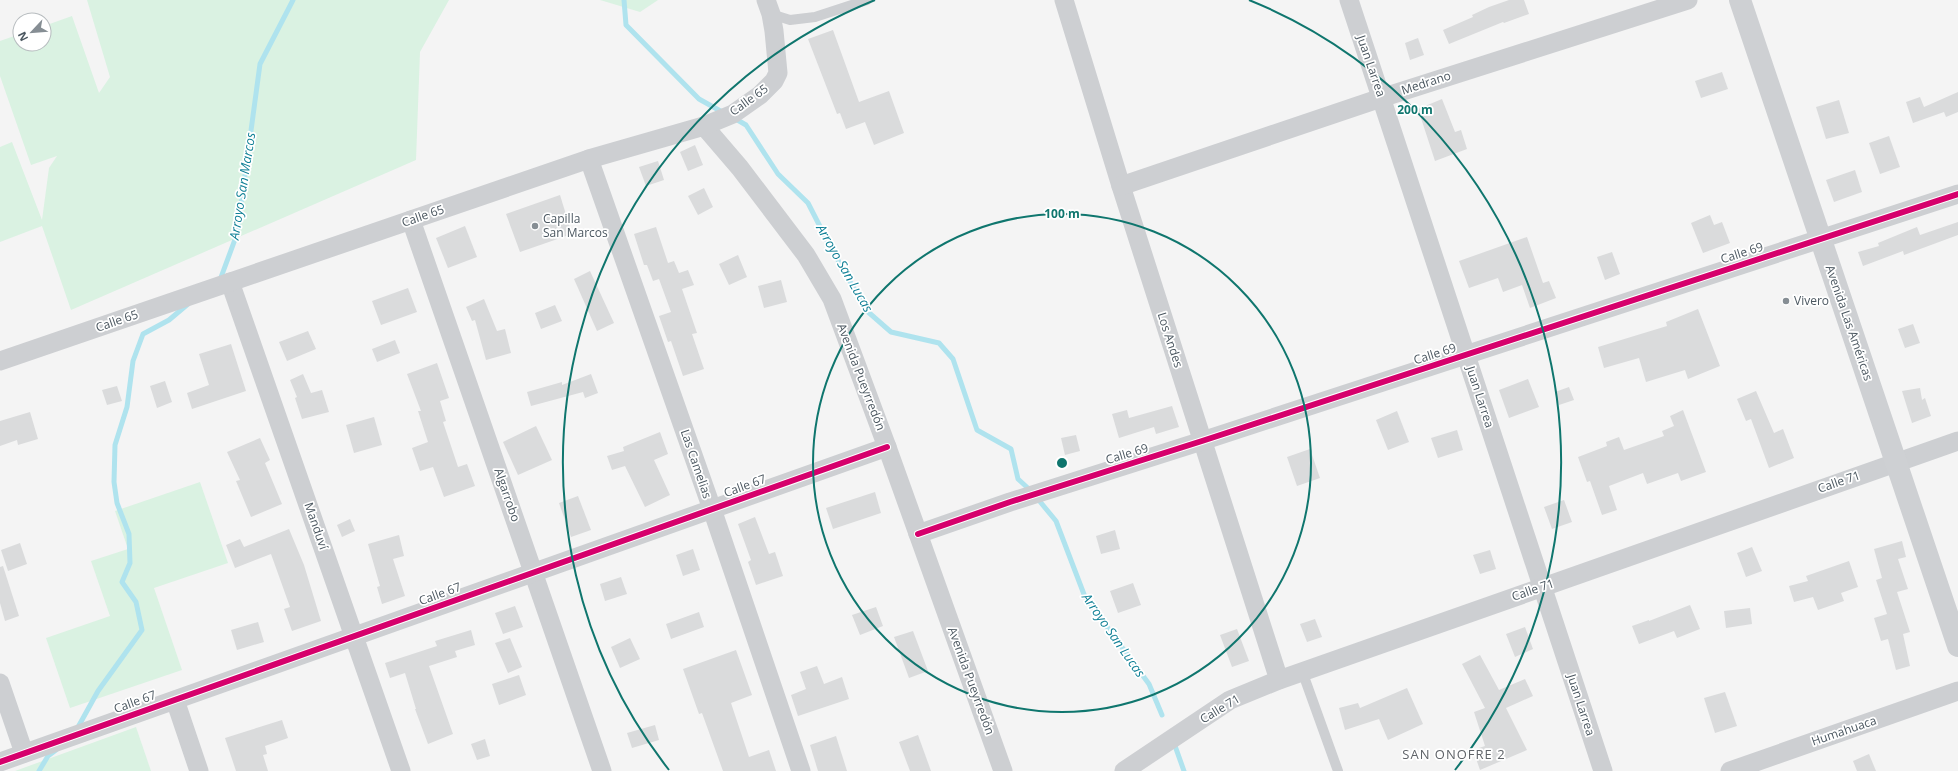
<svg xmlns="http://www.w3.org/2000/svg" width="1958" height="771" font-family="'Open Sans',sans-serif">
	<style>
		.green { fill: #daf2e2 }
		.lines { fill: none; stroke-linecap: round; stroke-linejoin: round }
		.stream { stroke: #afe3ee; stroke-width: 5 }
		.building { fill: #dadbdc }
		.lane { stroke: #cdcfd2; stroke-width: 10 }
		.street { stroke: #cdcfd2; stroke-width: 19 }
		.secondary { stroke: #ced0d3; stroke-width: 22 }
		.cycleway-casing { stroke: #fff; stroke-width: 8 }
		.cycleway { stroke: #d6006c; stroke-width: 6 }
		.ring { fill: none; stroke: #0f766e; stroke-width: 2 }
		.poi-dot { fill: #868e94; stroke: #fff; stroke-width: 1.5 }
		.labels { text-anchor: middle; stroke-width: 3.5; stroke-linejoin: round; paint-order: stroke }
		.street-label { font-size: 12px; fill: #4b5760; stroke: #fff }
		.poi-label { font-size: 12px; fill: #4b5760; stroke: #fff; text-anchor: start }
		.water-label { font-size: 13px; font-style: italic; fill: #108096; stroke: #fff }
		.neighbourhood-label { font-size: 13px; letter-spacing: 1px; fill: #5f6368; stroke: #fff }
		.centre { fill: #0f766e; stroke: #fff; stroke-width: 2 }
		.ring-label { font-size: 12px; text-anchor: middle; font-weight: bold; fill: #0f766e; stroke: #fff; stroke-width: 3.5; stroke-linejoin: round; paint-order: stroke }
	</style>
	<rect width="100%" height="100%" fill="#f4f4f4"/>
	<g class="green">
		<path d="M87 0H449L420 52 416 160 71 310 42 226 0 242V147L12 142 42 220 49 168 57 156 31 165 0 76V41L20 34V44H44V26L72 16 99 93 110 77Z"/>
		<path d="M600 0H658L640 12Z"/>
		<path d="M200 482 228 563 154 588 182 670 70 708 46 638 110 616 91 561 128 549 115 511Z"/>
		<path d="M136 727 151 771H15Z"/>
	</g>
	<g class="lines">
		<g class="stream">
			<path d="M624 0 626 25 699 99 724 113"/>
			<path d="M734 118 746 125 778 174 808 203 831 248 867 311 891 332 939 343 953 359 977 430 1011 449 1018 479 1030 490"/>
			<path d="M220 280 237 234 260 64 293 0"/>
			<path d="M1037 498 1056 521 1085 597 1149 684 1162 715"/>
			<path d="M77 729 98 691 142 630 136 602 122 582 130 563 129 534 117 503 114 482 115 445 127 407 133 361 143 334 169 320 188 304"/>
			<path d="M1174 743 1184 771"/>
			<path d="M39 771 48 756 56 750"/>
		</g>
	</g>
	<g class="building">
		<path d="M1509 0H1524L1529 14 1504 23 1503 22 1449 44 1443 30 1473 17 1472 15 1489 7Z"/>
		<path d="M833 30 859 102 889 91 904 133 874 145 865 122 846 129 840 113 837 114 808 39Z"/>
		<path d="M1418 38 1424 55 1410 60 1405 43Z"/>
		<path d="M1722 72 1728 89 1701 98 1695 81Z"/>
		<path d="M1958 92V112L1946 117 1944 112 1913 123 1906 102 1920 97 1924 107Z"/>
		<path d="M1442 99 1455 132 1461 130 1467 149 1435 161 1418 109Z"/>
		<path d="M1839 100 1849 133 1826 139 1816 107Z"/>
		<path d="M1889 136 1900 167 1880 174 1869 143Z"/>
		<path d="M695 145 703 165 688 171 680 152Z"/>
		<path d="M658 161 664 180 646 186 639 167Z"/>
		<path d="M1855 170 1862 192 1834 202 1826 180Z"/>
		<path d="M704 188 713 207 698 215 688 196Z"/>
		<path d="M560 195 572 234 520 252 506 214Z"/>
		<path d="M1710 215 1714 225 1722 222 1730 243 1703 253 1691 223Z"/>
		<path d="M1958 222V235L1904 255 1903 251 1863 266 1858 252 1879 246 1878 243 1917 227 1920 235Z"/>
		<path d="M465 226 477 257 448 268 436 238Z"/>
		<path d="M656 227 668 263 674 261 679 273 688 270 694 285 682 289 697 333 692 334 704 369 683 376 671 341 668 342 659 316 671 312 659 279 653 281 647 265H644L634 234Z"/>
		<path d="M1527 237 1543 283 1549 281 1556 298 1530 308 1522 285 1503 292 1498 278 1469 288 1459 261Z"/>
		<path d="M1612 252 1620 274 1605 280 1597 257Z"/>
		<path d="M738 255 747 277 729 285 719 264Z"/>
		<path d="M590 271 614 323 597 331 574 279Z"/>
		<path d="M781 280 787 302 764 308 758 286Z"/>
		<path d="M408 288 417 312 381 325 372 301Z"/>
		<path d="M484 299 497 331 505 329 511 353 486 360 475 320 472 321 466 307Z"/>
		<path d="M555 305 562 321 541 329 535 313Z"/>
		<path d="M1698 309 1720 366 1688 379 1685 370 1646 382 1639 358 1604 368 1598 347 1667 326 1666 322Z"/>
		<path d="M1913 324 1920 343 1905 348 1898 329Z"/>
		<path d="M308 331 316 349 287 361 279 342Z"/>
		<path d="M395 340 400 353 377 362 372 349Z"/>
		<path d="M231 344 246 391 192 409 187 393 209 385 199 354Z"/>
		<path d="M437 363 449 398 440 401 446 421 443 422 458 467 467 464 475 486 444 497 433 467 420 471 412 448 428 442 418 411H421L407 374Z"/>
		<path d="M303 374 311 393 322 390 329 412 302 419 295 398 297 397 290 380Z"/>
		<path d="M591 374 598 393 585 398 583 392 531 406 527 392 562 382V385Z"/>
		<path d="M1528 379 1539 407 1509 418 1499 390Z"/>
		<path d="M165 381 172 402 157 408 150 386Z"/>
		<path d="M117 386 122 401 107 405 102 390Z"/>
		<path d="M1569 387 1574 400 1559 405 1555 392Z"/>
		<path d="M1920 388 1922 400 1925 398 1931 416 1912 423 1902 391Z"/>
		<path d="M1756 391 1774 433 1783 429 1794 458 1769 468 1751 419 1746 421 1737 399Z"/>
		<path d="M1172 406 1179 427 1156 434 1154 427 1119 438 1112 414 1127 410 1129 418Z"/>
		<path d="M1683 410 1706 472 1681 481 1678 473 1647 484 1643 473 1609 486 1617 510 1602 515 1590 481 1587 482 1578 457 1607 446 1606 442 1619 437 1624 450 1664 436 1662 431 1674 426 1670 416Z"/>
		<path d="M1397 411 1409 442 1388 450 1376 420Z"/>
		<path d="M30 412 38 439 18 445 17 440 0 446V421Z"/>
		<path d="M374 417 382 445 354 453 346 425Z"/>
		<path d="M536 426 552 460 518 475 503 442Z"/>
		<path d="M1457 430 1463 450 1438 458 1431 438Z"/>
		<path d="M660 432 668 454 654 460 670 495 645 507 625 466 612 470 607 456 624 451 623 447Z"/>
		<path d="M1076 435 1080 451 1065 455 1061 438Z"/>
		<path d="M260 438 270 460 265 463 282 504 251 517 236 481 240 480 227 452Z"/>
		<path d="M1310 449 1320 478 1297 486 1287 457Z"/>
		<path d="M875 492 881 513 833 529 826 508Z"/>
		<path d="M578 496 591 530 571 537 559 503Z"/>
		<path d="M1564 500 1572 522 1552 529 1544 507Z"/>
		<path d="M755 517 769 554 775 552 783 576 756 585 748 562 751 560 738 524Z"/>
		<path d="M350 519 355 531 342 537 337 525Z"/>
		<path d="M289 529 304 565 321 621 292 631 284 609 290 607 271 554 235 568 226 545 240 539 244 547Z"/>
		<path d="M1115 530 1120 549 1101 554 1096 536Z"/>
		<path d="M399 535 404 556 393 559 405 596 382 604 377 587 380 586 368 544Z"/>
		<path d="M1902 541 1906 557 1898 559 1908 589 1897 592 1910 632 1903 634 1910 666 1896 670 1888 639 1881 641 1874 618 1887 614 1876 580 1882 578 1874 549Z"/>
		<path d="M20 543 27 564 8 571 1 550Z"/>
		<path d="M1752 547 1762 571 1746 577 1737 553Z"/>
		<path d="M693 549 700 570 683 576 676 555Z"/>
		<path d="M1490 550 1496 569 1480 574 1473 555Z"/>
		<path d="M1849 561 1858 587 1841 593 1844 601 1818 610 1813 597 1794 602 1789 586 1808 581 1806 576Z"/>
		<path d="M3 566 19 616 5 621 0 603V567Z"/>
		<path d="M621 577 627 594 605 601 600 584Z"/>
		<path d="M1133 583 1141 605 1118 613 1110 591Z"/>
		<path d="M1690 605 1700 629 1677 638 1674 631 1639 644 1632 626 1649 620V621Z"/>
		<path d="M515 606 523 627 503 634 495 613Z"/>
		<path d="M876 607 883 626 860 635 852 615Z"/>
		<path d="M1750 608 1752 624 1726 628 1724 611Z"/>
		<path d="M699 612 704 627 671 639 666 624Z"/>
		<path d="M1315 619 1322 637 1307 642 1300 624Z"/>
		<path d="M258 622 264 642 237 650 231 630Z"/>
		<path d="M1525 627 1533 649 1515 657 1506 634Z"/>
		<path d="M1237 629 1249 661 1232 667 1220 635Z"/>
		<path d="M471 630 475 645 455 651 457 657 429 666 453 734 428 744 415 709H416L405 673 390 678 385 663 437 646 435 641Z"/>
		<path d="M913 631 928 671 909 678 894 637Z"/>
		<path d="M510 638 522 667 508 673 495 643Z"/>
		<path d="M630 638 640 659 620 668 611 647Z"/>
		<path d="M736 650 752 695 731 703 749 757 769 750 776 771H723L702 713 699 714 683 669Z"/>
		<path d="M1480 655 1499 690 1525 679 1533 696 1506 708 1527 750 1480 770 1473 750 1485 746 1474 712 1485 708 1462 664Z"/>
		<path d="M817 666 824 684 842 677 849 699 798 716 791 695 806 689 800 672Z"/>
		<path d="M519 675 526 695 499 705 492 684Z"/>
		<path d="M1407 688 1423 724 1388 740 1379 719 1345 730 1339 708 1358 703 1360 708Z"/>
		<path d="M1725 692 1737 726 1715 733 1704 698Z"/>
		<path d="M282 720 288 738 265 746 267 754 263 755 268 771H236L225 738Z"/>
		<path d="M655 725 659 740 632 748 627 733Z"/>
		<path d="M918 735 931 771H910L899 742Z"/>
		<path d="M836 736 847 771H818L810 745Z"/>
		<path d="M485 739 490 756 477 760 471 744Z"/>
		<path d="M1869 754 1876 771H1857L1853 761Z"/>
	</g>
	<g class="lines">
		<g class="lane">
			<path d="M771 14 790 20 815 17 867 0"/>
			<path d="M1302 671 1338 771"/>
		</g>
		<g class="street">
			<path d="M1064 0 1121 186 1279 680"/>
			<path d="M1349 0 1603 771"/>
			<path d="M704 126 740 168 806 255 832 299 887 447 1003 771"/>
			<path d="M589 159 712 509 801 771"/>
			<path d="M1121 186 1381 98 1688 0"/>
			<path d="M411 220 602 771"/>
			<path d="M230 282 401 771"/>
			<path d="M0 361 589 159 704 126 733 114 760 95 774 81 778 73 774 31 771 14 766 0"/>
			<path d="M918 534 1010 502 1202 441 1958 194"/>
			<path d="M0 683 24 753"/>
			<path d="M175 700 199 771"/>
			<path d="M0 762 887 447"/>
			<path d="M1124 771 1230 700 1279 680 1958 441"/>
			<path d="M1730 771 1958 691"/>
		</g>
		<path class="secondary" d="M1740 0 1958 646"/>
		<defs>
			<g id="cycleway">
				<path d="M918 534 1010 502 1202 441 1958 194"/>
				<path d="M0 762 887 447"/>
			</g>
		</defs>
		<use href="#cycleway" class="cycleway-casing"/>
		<use href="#cycleway" class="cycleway"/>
	</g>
	<g class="ring">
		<circle cx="1062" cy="463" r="249"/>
		<path d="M669 770A499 499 0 0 1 875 0M1249 0A499 499 0 0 1 1455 770"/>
	</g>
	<g class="poi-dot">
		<circle cx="535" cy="226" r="4"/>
		<circle cx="1786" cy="301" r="4"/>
	</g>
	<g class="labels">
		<g class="street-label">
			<text transform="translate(1371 66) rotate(71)" y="4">Juan Larrea</text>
			<text transform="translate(1426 83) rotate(-18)" y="4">Medrano</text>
			<text transform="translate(749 100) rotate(-36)" y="4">Calle 65</text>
			<text transform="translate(423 216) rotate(-19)" y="4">Calle 65</text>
			<text transform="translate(1742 253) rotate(-18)" y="4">Calle 69</text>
			<text transform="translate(117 321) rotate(-19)" y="4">Calle 65</text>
			<text transform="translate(1849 323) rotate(71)" y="4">Avenida Las Américas</text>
			<text transform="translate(1170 340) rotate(72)" y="4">Los Andes</text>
			<text transform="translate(1435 354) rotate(-18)" y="4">Calle 69</text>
			<text transform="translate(861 377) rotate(69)" y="4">Avenida Pueyrredón</text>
			<text transform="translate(1480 397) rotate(72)" y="4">Juan Larrea</text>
			<text transform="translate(1127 454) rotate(-17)" y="4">Calle 69</text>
			<text transform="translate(696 464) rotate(71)" y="4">Las Camelias</text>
			<text transform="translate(1839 482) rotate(-19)" y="4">Calle 71</text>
			<text transform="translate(745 486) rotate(-20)" y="4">Calle 67</text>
			<text transform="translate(507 495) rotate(71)" y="4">Algarrobo</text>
			<text transform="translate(316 526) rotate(71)" y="4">Manduví</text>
			<text transform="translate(1533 590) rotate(-19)" y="4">Calle 71</text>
			<text transform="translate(440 594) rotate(-20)" y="4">Calle 67</text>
			<text transform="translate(971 681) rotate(70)" y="4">Avenida Pueyrredón</text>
			<text transform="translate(135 702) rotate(-20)" y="4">Calle 67</text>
			<text transform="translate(1581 705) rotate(72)" y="4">Juan Larrea</text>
			<text transform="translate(1220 709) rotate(-31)" y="4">Calle 71</text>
			<text transform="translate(1844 731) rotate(-19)" y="4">Humahuaca</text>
		</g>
		<g class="poi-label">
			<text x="543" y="223">Capilla<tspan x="543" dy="14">San Marcos</tspan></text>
			<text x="1794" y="305">Vivero</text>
		</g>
		<g class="water-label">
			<text transform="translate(242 186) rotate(-81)" y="5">Arroyo San Marcos</text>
			<text transform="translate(845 268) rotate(60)" y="5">Arroyo San Lucas</text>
			<text transform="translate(1114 635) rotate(55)" y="5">Arroyo San Lucas</text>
		</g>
		<g class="neighbourhood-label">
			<text x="1454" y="759">SAN ONOFRE 2</text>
		</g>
	</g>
	<circle cx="1062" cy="463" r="6" class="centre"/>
	<g class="ring-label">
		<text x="1415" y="114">200 m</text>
		<text x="1062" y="218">100 m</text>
	</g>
	<g transform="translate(32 32) rotate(244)"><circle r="19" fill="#ffffff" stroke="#b7bcbf"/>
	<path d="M0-3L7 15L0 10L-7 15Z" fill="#868e94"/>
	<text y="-6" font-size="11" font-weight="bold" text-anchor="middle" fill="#4b5760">N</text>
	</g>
</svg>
